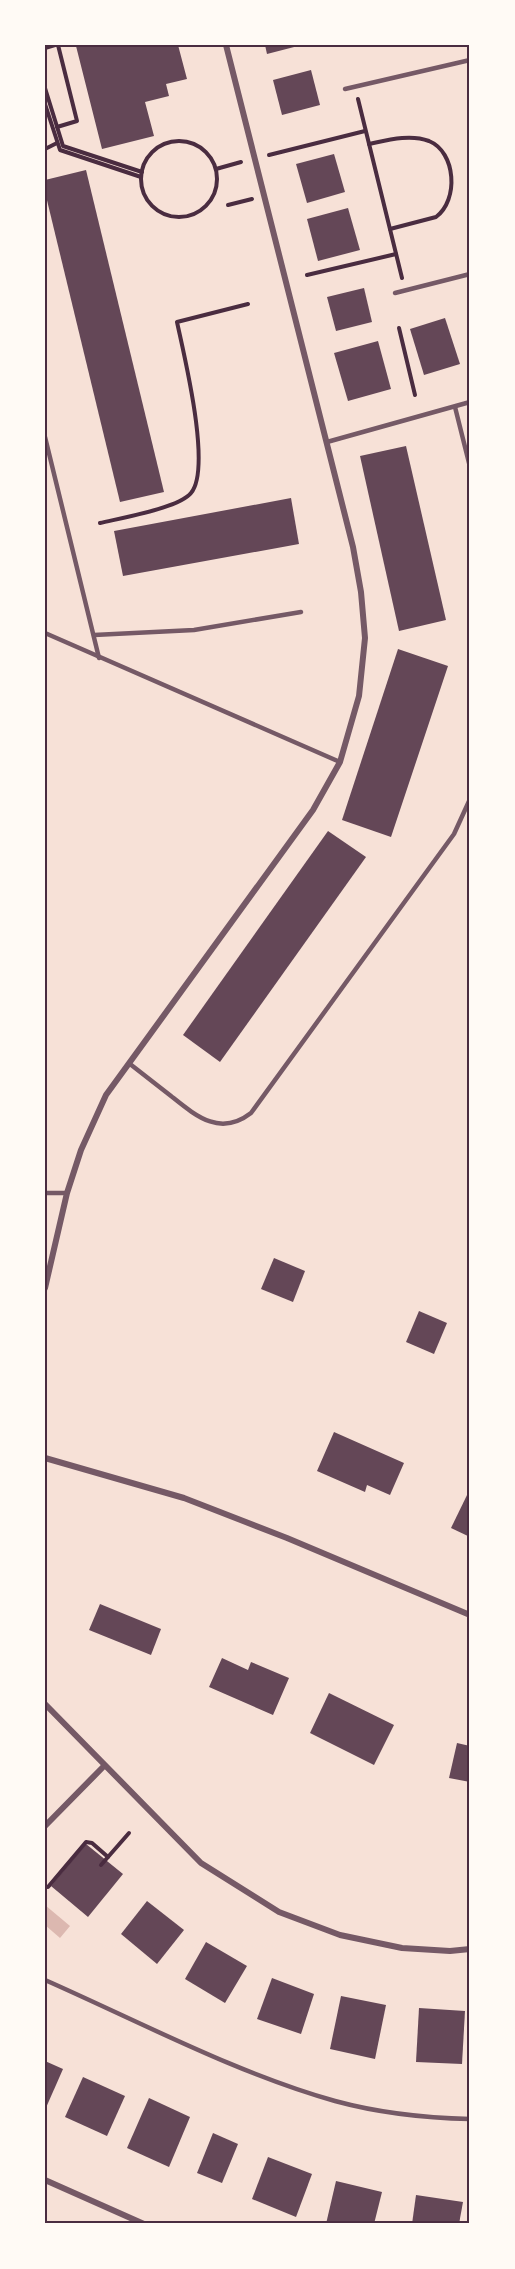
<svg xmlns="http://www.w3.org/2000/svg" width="515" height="2269" font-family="'Zilla Slab',serif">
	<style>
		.water { fill: #dcb8b0 }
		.building { fill: #644757 }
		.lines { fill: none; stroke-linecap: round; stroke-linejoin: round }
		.path { stroke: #4a2c40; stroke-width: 4 }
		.service { stroke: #755966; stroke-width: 4.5 }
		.minor { stroke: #755966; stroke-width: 6 }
		.neatline { fill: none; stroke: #4a2c40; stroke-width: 2 }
	</style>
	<rect width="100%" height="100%" fill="#f7e1d7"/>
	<path class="water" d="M45 1905 70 1926 60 1938 45 1925Z"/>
	<g class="building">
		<path d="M178 45 187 79 166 84 169 96 145 102 154 136 102 149 76 46Z"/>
		<path d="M265 45H298V46L267 54Z"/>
		<path d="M311 70 320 105 282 115 273 80Z"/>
		<path d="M334 154 345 192 307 203 296 164Z"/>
		<path d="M86 170 164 492 120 502 45 192V180Z"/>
		<path d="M348 208 360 250 318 261 307 219Z"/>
		<path d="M364 288 372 322 336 331 327 297Z"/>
		<path d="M445 318 460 364 424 375 410 329Z"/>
		<path d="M378 341 391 389 348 401 334 353Z"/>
		<path d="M406 446 446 620 399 631 360 456Z"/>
		<path d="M291 498 299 544 123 576 114 531Z"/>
		<path d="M398 649 448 666 391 837 342 820Z"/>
		<path d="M328 831 366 857 220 1062 183 1035Z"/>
		<path d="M274 1258 305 1271 293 1302 261 1289Z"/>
		<path d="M419 1311 447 1323 434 1354 406 1342Z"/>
		<path d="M334 1432 404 1463 390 1495 367 1485 365 1492 317 1471Z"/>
		<path d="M468 1493 470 1494V1537L451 1528Z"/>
		<path d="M100 1604 161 1629 151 1655 89 1630Z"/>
		<path d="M222 1658 248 1670 251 1662 289 1678 273 1715 209 1687Z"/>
		<path d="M329 1693 394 1725 374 1765 310 1733Z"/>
		<path d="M457 1743 470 1746V1782L449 1778Z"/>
		<path d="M86 1844 123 1874 88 1917 51 1886Z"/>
		<path d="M147 1901 184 1930 157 1964 121 1934Z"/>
		<path d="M206 1942 247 1966 225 2003 185 1979Z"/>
		<path d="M272 1978 314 1994 301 2034 257 2019Z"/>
		<path d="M341 1996 386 2005 375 2059 330 2049Z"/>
		<path d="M419 2008 465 2011 462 2064 416 2062Z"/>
		<path d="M45 2061 63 2069 45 2110Z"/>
		<path d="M83 2077 125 2096 107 2136 65 2117Z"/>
		<path d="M149 2098 190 2117 169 2167 127 2148Z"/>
		<path d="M213 2133 238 2144 222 2183 197 2173Z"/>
		<path d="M268 2157 312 2174 296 2217 252 2199Z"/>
		<path d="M336 2181 382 2192 374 2224H326Z"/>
		<path d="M416 2195 463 2202 459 2224H412Z"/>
	</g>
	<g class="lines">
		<g class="path">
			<path d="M45 48 55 45"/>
			<path d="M45 88 63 146 142 172"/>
			<path d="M358 99 402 278"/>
			<path d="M45 104 60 150 141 177"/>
			<path d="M57 127 77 121 58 45"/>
			<circle cx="179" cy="179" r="38"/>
			<path d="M369 144C388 140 410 134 429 141 456 152 459 200 436 217L390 229"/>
			<path d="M45 149 57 143"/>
			<path d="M269 155 365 131"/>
			<path d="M216 169 241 162"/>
			<path d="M228 205 252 199"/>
			<path d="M307 275 396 254"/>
			<path d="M399 328 415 395"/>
			<path d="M100 523C121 518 179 508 191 493 212 468 184 355 177 322L248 304"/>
			<path d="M101 1865 108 1857"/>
			<path d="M48 1887 86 1842 92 1843 108 1857 129 1833"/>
		</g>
		<g class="service">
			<path d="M345 89 470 60"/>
			<path d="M395 293 470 274"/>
			<path d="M455 407 470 467"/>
			<path d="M45 437 99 658"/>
			<path d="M327 442 470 402"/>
			<path d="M45 633 340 762"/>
			<path d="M94 635 194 630 301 612"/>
			<path d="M130 1064C144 1075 158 1086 171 1096 196 1116 220 1137 251 1113L454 834 470 799"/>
			<path d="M45 1193H67"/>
			<path d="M45 1980C138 2021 238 2074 335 2101 379 2113 425 2118 470 2119"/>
		</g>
		<g class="minor">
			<path d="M45 1288 67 1193 81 1150 106 1095 313 810 340 762 359 696 365 638 361 592 353 547 226 45"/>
			<path d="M45 1458 184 1498 287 1538 470 1615"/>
			<path d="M45 1704 201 1863 279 1912 340 1935 402 1948 450 1951 470 1949"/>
			<path d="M45 1826 104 1766"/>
			<path d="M45 2180 144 2224"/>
		</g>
	</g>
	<rect width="515" height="2269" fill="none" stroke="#fffaf5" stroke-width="93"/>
	<rect x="46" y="46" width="422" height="2176" class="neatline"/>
</svg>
